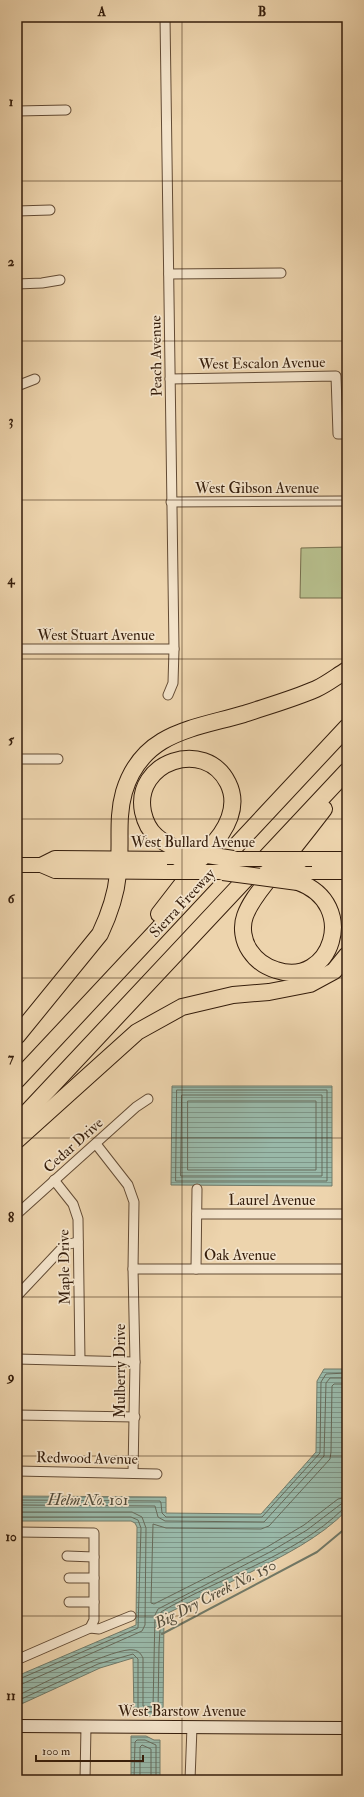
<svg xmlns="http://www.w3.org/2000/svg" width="364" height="1797" font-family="'IM FELL Double Pica',serif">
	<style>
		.garden { fill: #b6bd8b; stroke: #766d4b }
		.water { fill: url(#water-rules); stroke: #717a69 }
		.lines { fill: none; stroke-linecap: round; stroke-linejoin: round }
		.shore { stroke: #676a5a; stroke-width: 1 }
		.stream { stroke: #717a69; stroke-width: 2 }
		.minor-casing { stroke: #634b34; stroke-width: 11 }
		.secondary-casing { stroke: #351d0b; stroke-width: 14 }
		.primary-casing { stroke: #351d0b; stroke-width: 16 }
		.motorway-casing { stroke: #351d0b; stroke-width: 18 }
		.minor { stroke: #f3e3ca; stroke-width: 9 }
		.secondary { stroke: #f3e3ca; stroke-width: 12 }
		.primary { stroke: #edd4ad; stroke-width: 14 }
		.motorway { stroke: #edd4ad; stroke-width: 16 }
		.primary-bridge-casing { stroke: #351d0b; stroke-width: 16; stroke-linecap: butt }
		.motorway-bridge-casing { stroke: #351d0b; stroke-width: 18; stroke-linecap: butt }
		.primary-bridge { stroke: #edd4ad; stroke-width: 14 }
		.motorway-bridge { stroke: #edd4ad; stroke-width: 16 }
		.grid { fill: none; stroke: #351d0b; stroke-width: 1; stroke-opacity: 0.55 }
		.labels { text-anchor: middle; stroke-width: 3.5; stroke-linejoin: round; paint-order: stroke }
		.street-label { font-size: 15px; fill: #351d0b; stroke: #f3e3ca }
		.water-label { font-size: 16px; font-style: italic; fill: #534c3a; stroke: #f3e3ca }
		.neatline { fill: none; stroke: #351d0b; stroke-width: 1.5 }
		.grid-label { font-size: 13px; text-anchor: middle; font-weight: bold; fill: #351d0b }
	</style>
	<defs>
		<pattern id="water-rules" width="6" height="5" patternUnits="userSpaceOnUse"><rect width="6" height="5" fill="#99b8a8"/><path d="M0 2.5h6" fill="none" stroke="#7e9587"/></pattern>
	</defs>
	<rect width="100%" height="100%" fill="#edd4ad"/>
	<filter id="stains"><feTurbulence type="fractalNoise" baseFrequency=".005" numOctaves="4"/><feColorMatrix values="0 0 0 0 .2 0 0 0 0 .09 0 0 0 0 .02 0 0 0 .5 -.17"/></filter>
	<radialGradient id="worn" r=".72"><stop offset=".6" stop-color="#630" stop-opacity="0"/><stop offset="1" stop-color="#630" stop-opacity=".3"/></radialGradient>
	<path class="garden" d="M347 547V598H300L301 548Z"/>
	<g class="water">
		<path d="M172 1086H332V1186L171 1185Z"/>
		<path d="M324 1369H347V1510C320 1538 283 1556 249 1573 221 1587 192 1601 164 1615L163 1716H134L133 1658 100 1668 17 1706V1676L136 1625 137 1527 135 1523 131 1521H17V1496L166 1497V1513L261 1514 316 1452 317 1381Z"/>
		<path d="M131 1736H146L154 1740H160V1780H131Z"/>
	</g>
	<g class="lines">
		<g class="shore">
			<path d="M177 1090H327V1181H176Z"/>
			<path d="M182 1095H322V1176H181Z"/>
			<rect x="188" y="1101" width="128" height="69"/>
			<path d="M347 1384H334L332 1386 331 1452 330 1459 269 1526 261 1529 166 1528 153 1524 151 1603 154 1604 267 1547 304 1525 338 1499 347 1497"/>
			<path d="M17 1500 160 1501 161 1503 162 1513 166 1517H262L320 1453 321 1382 326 1374 347 1373"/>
			<path d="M17 1505 155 1506 158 1517 165 1521 264 1522 324 1456 326 1383 330 1378H347"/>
			<path d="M17 1512H132L142 1517 146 1528 145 1625 142 1631 22 1684 17 1685"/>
			<path d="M17 1517H131L138 1520 141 1528 138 1628 17 1680"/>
			<path d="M17 1696C37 1686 117 1646 134 1650 139 1651 141 1654 143 1658V1706L153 1707 155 1615 158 1609 270 1552 307 1530 341 1504 347 1503"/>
			<path d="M17 1701 98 1664 133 1654 138 1659V1711L158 1712 159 1647 161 1612C219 1577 294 1557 343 1509L347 1508"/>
			<path d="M134 1780 135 1742 137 1740H145L156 1745V1780"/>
			<path d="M140 1780V1747L142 1745 151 1749V1780"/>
		</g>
		<path class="stream" d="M162 1634 317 1552 347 1527"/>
		<defs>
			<g id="minor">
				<path d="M165 17 174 649 173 683 168 695"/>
				<path d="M17 111 66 110"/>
				<path d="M17 211 50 210"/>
				<path d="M169 274 281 273"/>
				<path d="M17 284 42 283 60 280"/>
				<path d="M170 379 336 376 338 434H347"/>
				<path d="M17 386 35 379"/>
				<path d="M171 502 343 501"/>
				<path d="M17 649H174"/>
				<path d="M17 759H58"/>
				<path d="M96 1144 128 1185 134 1202 133 1269 135 1362 133 1473"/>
				<path d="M54 1180 73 1204 78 1219 80 1360"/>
				<path d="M17 1214 136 1107 148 1099"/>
				<path d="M197 1214H347"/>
				<path d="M133 1269H347"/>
				<path d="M196 1269 197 1189"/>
				<path d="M17 1296 65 1245 78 1242"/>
				<path d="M17 1359 135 1362"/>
				<path d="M17 1415 135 1417"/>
				<path d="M17 1471 157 1474"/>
				<path d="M17 1532 94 1533V1620L90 1628"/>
				<path d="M67 1556 94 1557"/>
				<path d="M69 1578H94"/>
				<path d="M69 1602H94"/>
				<path d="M17 1658H21L90 1628 99 1629 131 1616"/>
				<path d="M85 1780 86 1726"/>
				<path d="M190 1780 192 1727"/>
			</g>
			<path id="secondary" d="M17 1726 347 1728"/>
			<g id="primary">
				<path d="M312 859H347"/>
				<path d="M17 865H41L55 871 167 872"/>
				<path d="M41 865 55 858 178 859"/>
				<path d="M301 872H347"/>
			</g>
			<g id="motorway">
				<path d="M298 882C360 904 331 989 276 970 266 967 256 960 250 951 243 941 241 927 245 916 251 899 265 885 275 871 292 850 308 830 324 809"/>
				<path d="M159 914 221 834C231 819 237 801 228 783 205 737 133 762 143 812 145 821 149 830 156 836 163 843 173 847 182 851"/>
				<path d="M17 1036 100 934C109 915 116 895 118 874 122 846 116 820 124 792 142 732 193 729 244 714 268 706 293 699 316 689 327 684 337 676 347 670"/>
				<path d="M17 1080 347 727"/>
				<path d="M17 1123 347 771"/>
				<path d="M17 1140 137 1032 182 1007 233 995 269 992 310 984 334 971 347 955"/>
			</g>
		</defs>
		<use href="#minor" class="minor-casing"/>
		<use href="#secondary" class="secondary-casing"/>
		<use href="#primary" class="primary-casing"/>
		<use href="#motorway" class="motorway-casing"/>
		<use href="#minor" class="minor"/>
		<use href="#secondary" class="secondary"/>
		<use href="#primary" class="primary"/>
		<use href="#motorway" class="motorway"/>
		<defs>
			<g id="primary-bridge">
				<path d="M178 859H202"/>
				<path d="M223 859H312"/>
				<path d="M167 872H233"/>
				<path d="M266 872H301"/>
			</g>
			<g id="motorway-bridge">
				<path d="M182 851 233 859"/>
				<path d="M223 872 298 882"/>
			</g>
		</defs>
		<use href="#primary-bridge" class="primary-bridge-casing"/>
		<use href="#motorway-bridge" class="motorway-bridge-casing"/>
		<use href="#primary-bridge" class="primary-bridge"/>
		<use href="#motorway-bridge" class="motorway-bridge"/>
	</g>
	<path class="grid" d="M182 17V1780M17 181H347M17 341H347M17 500H347M17 659H347M17 819H347M17 978H347M17 1138H347M17 1297H347M17 1456H347M17 1616H347"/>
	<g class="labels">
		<g class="street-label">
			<text transform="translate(156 356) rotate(-91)" y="5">Peach Avenue</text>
			<text transform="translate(262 363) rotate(-1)" y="5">West Escalon Avenue</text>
			<text x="257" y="493">West Gibson Avenue</text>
			<text x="96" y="640">West Stuart Avenue</text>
			<text x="193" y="847">West Bullard Avenue</text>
			<text transform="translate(182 903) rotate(-47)" y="5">Sierra Freeway</text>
			<text transform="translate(73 1145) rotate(-42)" y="5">Cedar Drive</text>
			<text x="272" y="1205">Laurel Avenue</text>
			<text x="240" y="1260">Oak Avenue</text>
			<text transform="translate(64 1267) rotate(-91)" y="5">Maple Drive</text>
			<text transform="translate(120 1371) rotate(-90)" y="5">Mulberry Drive</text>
			<text transform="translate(87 1458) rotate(1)" y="5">Redwood Avenue</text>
			<text x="182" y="1716">West Barstow Avenue</text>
		</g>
		<g class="water-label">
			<text x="88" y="1505">Helm No. 101</text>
			<text transform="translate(215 1593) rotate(-27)" y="6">Big Dry Creek No. 150</text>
		</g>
	</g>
	<rect width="364" height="1797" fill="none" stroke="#edd4ad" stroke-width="44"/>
	<path d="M36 1755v6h107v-6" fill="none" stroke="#351d0b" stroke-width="2"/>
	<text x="42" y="1755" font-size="12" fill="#351d0b" stroke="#f3e3ca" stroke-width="3" paint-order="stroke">100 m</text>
	<rect x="22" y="22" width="320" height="1753" class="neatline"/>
	<g class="grid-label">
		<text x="102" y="16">A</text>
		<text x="262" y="16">B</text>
		<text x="11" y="106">1</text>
		<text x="11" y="266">2</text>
		<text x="11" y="425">3</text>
		<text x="11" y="584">4</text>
		<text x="11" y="744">5</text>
		<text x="11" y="903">6</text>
		<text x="11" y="1062">7</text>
		<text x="11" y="1222">8</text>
		<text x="11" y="1381">9</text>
		<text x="11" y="1541">10</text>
		<text x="11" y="1700">11</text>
	</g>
	<rect width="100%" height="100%" filter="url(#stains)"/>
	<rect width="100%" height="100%" fill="url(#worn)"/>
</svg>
